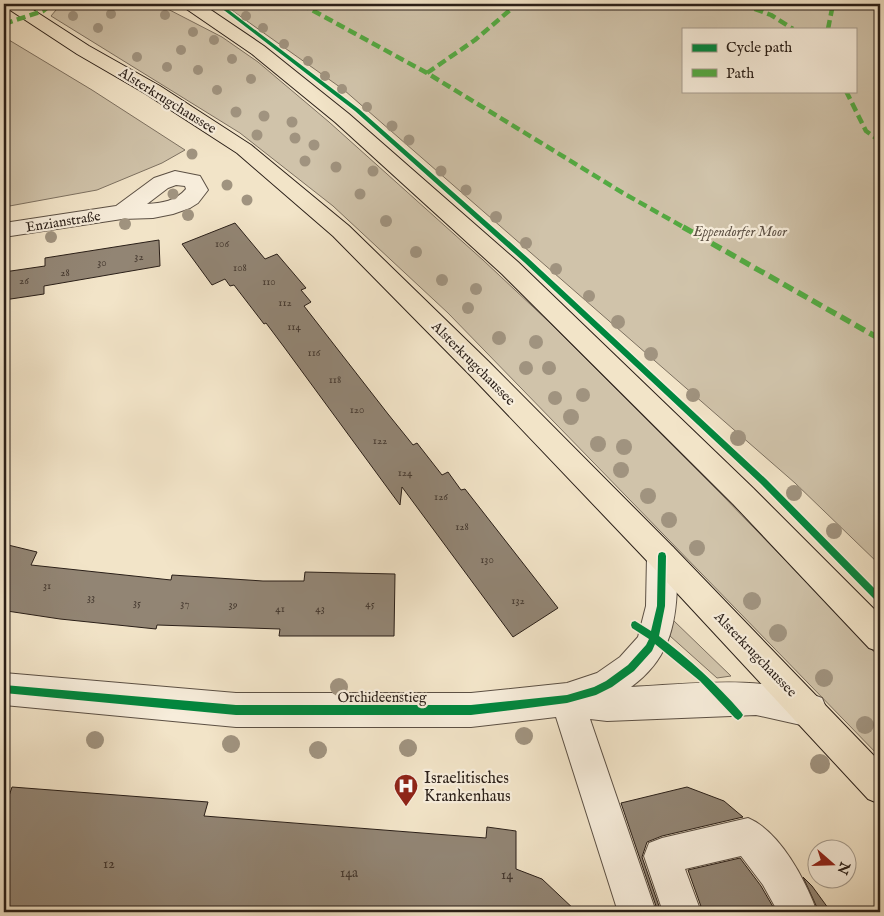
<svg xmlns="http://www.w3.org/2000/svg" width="884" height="916" font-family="'IM FELL English',serif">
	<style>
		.green { fill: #d0c3aa; stroke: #7d7161; fill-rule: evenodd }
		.building { fill: #928574; stroke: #2a1f18 }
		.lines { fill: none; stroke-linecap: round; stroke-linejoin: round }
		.minor-casing { stroke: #5c5044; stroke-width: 2 }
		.major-casing { stroke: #2a1f18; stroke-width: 2 }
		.minor { fill: #f7eddb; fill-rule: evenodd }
		.major { fill: #f2e4c8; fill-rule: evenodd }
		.quiet-far1 { stroke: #53aa42; stroke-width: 4.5; stroke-dasharray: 9 4.5; stroke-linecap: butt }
		.quiet { stroke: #53aa42; stroke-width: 5.5; stroke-dasharray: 11 5.5; stroke-linecap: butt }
		.cycleway-casing { stroke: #f7eddb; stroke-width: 3 }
		.cycleway { fill: #00873e; fill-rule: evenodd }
		.tree { fill: #a0937f }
		.labels { text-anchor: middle; stroke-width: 4.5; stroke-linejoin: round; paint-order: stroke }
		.number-label { font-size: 11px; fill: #44382f }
		.street-label { font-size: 14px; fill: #2a1f18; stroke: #f7eddb }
		.park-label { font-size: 14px; font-style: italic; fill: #5c5044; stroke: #f7eddb }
		.near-number-label { font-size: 14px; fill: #44382f }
		.near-poi-label { font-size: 16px; fill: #2a1f18; stroke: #f7eddb; text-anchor: start }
	</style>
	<rect width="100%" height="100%" fill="#f2e4c8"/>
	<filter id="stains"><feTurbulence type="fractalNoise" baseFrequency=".004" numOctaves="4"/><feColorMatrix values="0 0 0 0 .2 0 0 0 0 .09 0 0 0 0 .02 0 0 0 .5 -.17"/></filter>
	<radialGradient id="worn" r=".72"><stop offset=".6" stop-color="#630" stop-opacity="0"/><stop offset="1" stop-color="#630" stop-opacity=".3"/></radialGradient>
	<g class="green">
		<path d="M61 4H158L222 37 258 62 329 122 483 260 548 321 724 497 880 658V757L448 313 333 206 240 133 51 16Z"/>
		<path d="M223 4H880V565L795 483 344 90ZM683 29H855V91H683Z"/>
		<path d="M4 37 92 90 185 150 162 163 97 190 4 207Z"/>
		<path d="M673 620 731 676 717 678 670 636Z"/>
	</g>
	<g class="building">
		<path d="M235 223 265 259 277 254 306 288 301 290 311 302 304 306 388 414 413 445 417 443 442 475 448 472 461 490 465 489 558 608 513 637 402 487 400 505 284 347 266 323 264 324 234 285 230 286 225 279 212 285 182 244Z"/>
		<path d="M159 240 160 266 44 286V294L4 300V272L45 266V258Z"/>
		<path d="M4 544 37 552 31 565 171 580 172 575 263 581H304L305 572 395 574 394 636H279L280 629 157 625 156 629 60 619 7 611 4 616Z"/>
		<path d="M12 787 208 802 204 816 486 838 487 827 516 831V869L542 879 577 912H106L78 910V912H4V811Z"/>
		<path d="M687 787 724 801 743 817 662 836 647 842 642 857 661 912H658L621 803Z"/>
		<path d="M740 858 761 886 776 912H703L688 870Z"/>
		<path d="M803 877 812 886 831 912H819Z"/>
	</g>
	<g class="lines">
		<defs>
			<g id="minor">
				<path d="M175 171 200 176 208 190 198 203 190 208 173 214 153 218 122 219 4 237V223L116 206 154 178ZM176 185 185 186 186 189C176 201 162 203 147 204L168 188Z"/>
				<path d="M662 543 673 547C678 559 677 571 677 585 676 628 667 661 631 687 694 684 762 674 822 698L827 710 822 722 810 727 756 715 607 721 590 719 656 912H618L556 717 471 727H236L4 705V673L236 693H471L567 683 597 673 620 657 638 637 646 606 647 556 651 547Z"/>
				<path d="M748 818C780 831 806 881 817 912H778L763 885 741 856 685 869 701 912H663L644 856 649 843 662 838Z"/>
			</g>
			<g id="major">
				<path d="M5 4H24L89 46 160 86 251 145 349 226 488 361 673 547 880 762V804L868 799 651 565 470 375 333 236 237 153 146 94 77 54 7 8Z"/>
				<path d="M183 4H202L264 46 349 114 518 262 753 488 880 615V652L869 648 733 504 502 274 335 122 252 54 185 8Z"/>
			</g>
		</defs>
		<use href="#minor" class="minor-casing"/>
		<use href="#major" class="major-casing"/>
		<use href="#minor" class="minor"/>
		<use href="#major" class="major"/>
		<g class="quiet-far1">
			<path d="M301 4 427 73 623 193 685 228"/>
			<path d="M742 4 771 15 793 29"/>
			<path d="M4 24 43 11 52 4"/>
			<path d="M828 29 833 4"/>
			<path d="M427 73 475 40 517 4"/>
			<path d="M846 91 866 131 880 141"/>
		</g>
		<path class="quiet" d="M683 227 880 339"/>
		<defs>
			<g id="cycleway">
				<path d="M216 4H221L359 109 528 258 766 479 880 594V603L877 602 760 483 524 262 355 111Z"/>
				<path d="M662 552 665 553 666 556 665 606 659 636C689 659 716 683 741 712L743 715 741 718 738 720 735 718 700 681 655 644 652 651 634 671 612 687 596 695 567 703 471 715H236L4 693V685L236 705H471L567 695 594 687 606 681 628 665 646 645 649 639 632 628 631 625 632 622 635 621 651 631 657 606 658 556 659 553Z"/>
			</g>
		</defs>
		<use href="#cycleway" class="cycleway-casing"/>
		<use href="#cycleway" class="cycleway"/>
	</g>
	<g class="tree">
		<circle cx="111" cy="14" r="5"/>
		<circle cx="165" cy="15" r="5"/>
		<circle cx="73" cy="16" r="5"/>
		<circle cx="246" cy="16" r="5"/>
		<circle cx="98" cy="28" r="5"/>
		<circle cx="263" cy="28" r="5"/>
		<circle cx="193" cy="32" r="5"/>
		<circle cx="214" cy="40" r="5"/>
		<circle cx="284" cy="44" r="5"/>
		<circle cx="181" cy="50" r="5"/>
		<circle cx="137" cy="57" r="5"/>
		<circle cx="232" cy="59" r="5"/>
		<circle cx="308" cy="61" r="5"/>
		<circle cx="167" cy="67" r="5"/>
		<circle cx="198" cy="70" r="5"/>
		<circle cx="325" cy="76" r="5"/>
		<circle cx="251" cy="79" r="5"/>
		<circle cx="342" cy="89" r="5"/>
		<circle cx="217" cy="90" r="5"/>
		<circle cx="367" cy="107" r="5"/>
		<circle cx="236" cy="112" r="5.5"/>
		<circle cx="264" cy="116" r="5.5"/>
		<circle cx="292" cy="122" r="5.5"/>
		<circle cx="392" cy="126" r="5.5"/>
		<circle cx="257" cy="135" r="5.5"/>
		<circle cx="295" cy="138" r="5.5"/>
		<circle cx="409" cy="140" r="5.5"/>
		<circle cx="314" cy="145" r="5.5"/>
		<circle cx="192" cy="154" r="5.5"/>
		<circle cx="305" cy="161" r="5.5"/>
		<circle cx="336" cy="167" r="5.5"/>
		<circle cx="373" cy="171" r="5.5"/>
		<circle cx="441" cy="171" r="5.5"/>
		<circle cx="227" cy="185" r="5.5"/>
		<circle cx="466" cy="190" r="5.5"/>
		<circle cx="173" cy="194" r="5.5"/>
		<circle cx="360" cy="194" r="5.5"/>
		<circle cx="247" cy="200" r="5.5"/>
		<circle cx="188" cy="215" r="6"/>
		<circle cx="496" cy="217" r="6"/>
		<circle cx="386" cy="221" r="6"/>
		<circle cx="125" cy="224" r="6"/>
		<circle cx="51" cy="237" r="6"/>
		<circle cx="526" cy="243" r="6"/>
		<circle cx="416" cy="252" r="6"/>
		<circle cx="556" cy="269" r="6"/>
		<circle cx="442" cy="280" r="6"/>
		<circle cx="476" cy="289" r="6"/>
		<circle cx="589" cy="296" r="6"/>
		<circle cx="468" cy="308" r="6"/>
		<circle cx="618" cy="322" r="7"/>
		<circle cx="499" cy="338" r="7"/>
		<circle cx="536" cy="342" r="7"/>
		<circle cx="651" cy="354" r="7"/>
		<circle cx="526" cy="368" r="7"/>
		<circle cx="549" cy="368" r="7"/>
		<circle cx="583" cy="395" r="7"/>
		<circle cx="693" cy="395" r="7"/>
		<circle cx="555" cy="398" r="7"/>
		<circle cx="571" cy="417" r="8"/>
		<circle cx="738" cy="438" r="8"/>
		<circle cx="598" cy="444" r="8"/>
		<circle cx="624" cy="447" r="8"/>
		<circle cx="621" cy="470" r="8"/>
		<circle cx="794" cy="493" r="8"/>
		<circle cx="648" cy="496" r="8"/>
		<circle cx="669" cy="520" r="8"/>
		<circle cx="834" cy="531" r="8"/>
		<circle cx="697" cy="548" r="8"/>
		<circle cx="752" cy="601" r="9"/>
		<circle cx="778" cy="633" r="9"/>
		<circle cx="824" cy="678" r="9"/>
		<circle cx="339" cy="687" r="9"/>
		<circle cx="865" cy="725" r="9"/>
		<circle cx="524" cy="736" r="9"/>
		<circle cx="95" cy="740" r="9"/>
		<circle cx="231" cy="744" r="9"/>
		<circle cx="408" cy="748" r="9"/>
		<circle cx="318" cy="750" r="9"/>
		<circle cx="820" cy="764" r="10"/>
	</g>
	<defs>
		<symbol id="hospital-pin" viewBox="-11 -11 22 30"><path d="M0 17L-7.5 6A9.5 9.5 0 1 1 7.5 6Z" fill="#8f2418" stroke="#f7eddb"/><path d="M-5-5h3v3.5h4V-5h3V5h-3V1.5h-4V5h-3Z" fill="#fff"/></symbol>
	</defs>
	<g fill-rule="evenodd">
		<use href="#hospital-pin" x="392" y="772" width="28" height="38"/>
	</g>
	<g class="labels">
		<g class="number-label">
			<text x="222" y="247">106</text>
			<text x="139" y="260">32</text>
			<text x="102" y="266">30</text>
			<text x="240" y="271">108</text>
			<text x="65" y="276">28</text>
			<text x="24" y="284">26</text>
			<text x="269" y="285">110</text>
			<text x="285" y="306">112</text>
			<text x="294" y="330">114</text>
			<text x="314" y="356">116</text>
			<text x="335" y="383">118</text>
			<text x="357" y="413">120</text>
			<text x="380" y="444">122</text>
			<text x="405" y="476">124</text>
			<text x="441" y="500">126</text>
			<text x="462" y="530">128</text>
			<text x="487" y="563">130</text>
			<text x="47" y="589">31</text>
			<text x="91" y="601">33</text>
			<text x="518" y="604">132</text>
			<text x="137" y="606">35</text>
			<text x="185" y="607">37</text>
			<text x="370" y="607">45</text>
			<text x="233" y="608">39</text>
			<text x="280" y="612">41</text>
			<text x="320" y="612">43</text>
		</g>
		<g class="street-label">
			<text transform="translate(168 100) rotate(32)" y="5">Alsterkrugchaussee</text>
			<text transform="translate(63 221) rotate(-9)" y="5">Enzianstraße</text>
			<text transform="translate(474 363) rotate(45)" y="5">Alsterkrugchaussee</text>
			<text transform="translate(756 654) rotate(46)" y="5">Alsterkrugchaussee</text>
			<text x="382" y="702">Orchideenstieg</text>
		</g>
		<g class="park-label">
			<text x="740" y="236">Eppendorfer Moor</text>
		</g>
		<g class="near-number-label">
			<text x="109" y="868">12</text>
			<text x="349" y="877">14a</text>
			<text x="507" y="879">14</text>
		</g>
		<g class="near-poi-label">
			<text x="424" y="783">Israelitisches<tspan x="424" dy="18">Krankenhaus</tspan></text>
		</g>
	</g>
	<rect width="884" height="916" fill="none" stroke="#f2e4c8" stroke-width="20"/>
	<rect x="5" y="5" width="874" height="906" fill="none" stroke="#2a1f18" stroke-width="2.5"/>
	<rect x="10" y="10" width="864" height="896" fill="none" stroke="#2a1f18"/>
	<rect x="682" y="28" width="175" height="65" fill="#f7eddb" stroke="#a59b8d"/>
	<rect x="692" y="44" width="25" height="8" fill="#00873e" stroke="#a59b8d"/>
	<text x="726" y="52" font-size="15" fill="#2a1f18">Cycle path</text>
	<rect x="692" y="69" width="25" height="8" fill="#53aa42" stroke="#a59b8d"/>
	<text x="726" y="78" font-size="15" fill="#2a1f18">Path</text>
	<g transform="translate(832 864) rotate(110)"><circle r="24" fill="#f7eddb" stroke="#a59b8d"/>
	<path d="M0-4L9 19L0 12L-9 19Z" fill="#8f2418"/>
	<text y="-8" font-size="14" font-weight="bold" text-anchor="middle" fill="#2a1f18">N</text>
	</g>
	<rect width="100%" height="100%" filter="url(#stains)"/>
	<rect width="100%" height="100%" fill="url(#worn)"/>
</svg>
